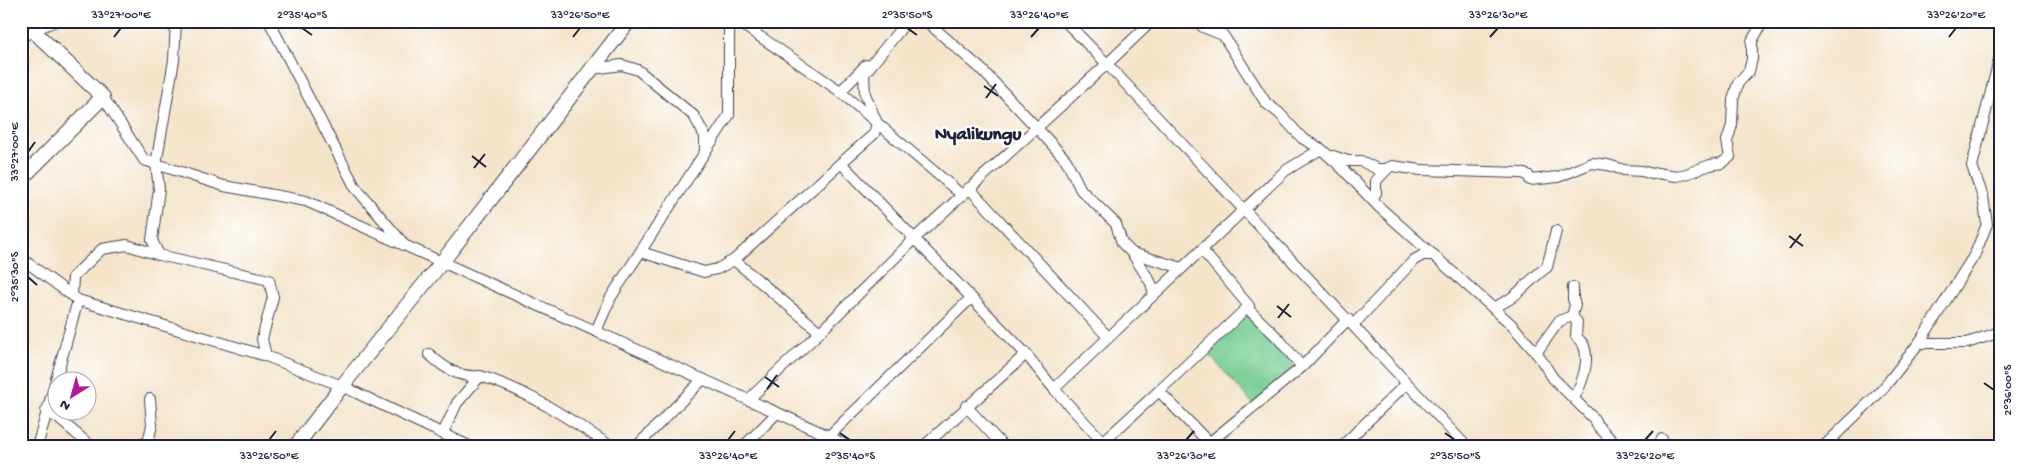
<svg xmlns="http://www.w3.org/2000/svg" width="2021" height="468" font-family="'Gochi Hand',sans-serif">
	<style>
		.green { fill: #73cb90; stroke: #4a7666 }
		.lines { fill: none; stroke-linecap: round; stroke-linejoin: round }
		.street-casing { stroke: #423f50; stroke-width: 12 }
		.secondary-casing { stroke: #423f50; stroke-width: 16 }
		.street { stroke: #fff; stroke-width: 10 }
		.secondary { stroke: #fff; stroke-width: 14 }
		.ticks { fill: none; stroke: #22223b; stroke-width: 2 }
		.labels { text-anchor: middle; stroke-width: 5; stroke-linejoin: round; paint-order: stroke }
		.district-label { font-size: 19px; font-weight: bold; fill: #22223b; stroke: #fff }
		.neatline { fill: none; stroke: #22223b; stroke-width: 2 }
		.ticks-label { font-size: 12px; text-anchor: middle; fill: #22223b }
	</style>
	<rect width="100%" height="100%" fill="#fff"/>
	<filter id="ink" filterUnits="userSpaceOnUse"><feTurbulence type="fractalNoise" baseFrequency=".02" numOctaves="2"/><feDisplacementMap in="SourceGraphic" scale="10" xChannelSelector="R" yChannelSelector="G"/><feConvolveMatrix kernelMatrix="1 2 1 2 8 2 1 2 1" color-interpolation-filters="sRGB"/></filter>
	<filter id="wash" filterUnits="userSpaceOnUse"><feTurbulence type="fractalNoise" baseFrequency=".0096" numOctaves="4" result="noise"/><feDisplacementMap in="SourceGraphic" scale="20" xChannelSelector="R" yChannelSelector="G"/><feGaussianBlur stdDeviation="1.12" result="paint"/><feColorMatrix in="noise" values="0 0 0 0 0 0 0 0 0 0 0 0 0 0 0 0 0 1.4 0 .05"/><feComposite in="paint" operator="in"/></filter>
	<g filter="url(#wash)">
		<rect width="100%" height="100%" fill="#f4e4ca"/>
		<path class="green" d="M1247 308 1297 365 1253 404 1206 351Z"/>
	</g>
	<g filter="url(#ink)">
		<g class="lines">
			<defs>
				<g id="street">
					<path d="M269 21 355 187 402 242"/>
					<path d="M737 21 837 89 962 195"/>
					<path d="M926 21 981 69 1037 128 1066 160 1081 190 1116 224 1122 243 1132 253 1182 268"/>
					<path d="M1065 21 1107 64 1152 21"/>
					<path d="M1198 21 1203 27 1223 35 1266 103 1279 113 1302 138 1321 149 1340 166 1379 207 1511 324 1538 355 1553 378 1594 419 1597 425 1618 447"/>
					<path d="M21 38 33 30 56 21"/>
					<path d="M592 69 622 65 638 70 694 116 705 136V152"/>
					<path d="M840 92 866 65"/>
					<path d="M103 97 144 160 224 186 306 201 829 436 848 447"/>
					<path d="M1333 156 1348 161H1361L1377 169H1386L1392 166 1421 170 1521 173 1528 175 1530 180 1558 177 1592 163 1608 165 1624 170 1642 171 1652 174 1657 173 1677 176 1686 174 1710 165 1722 163 1730 157 1727 141 1732 125 1733 100 1738 83 1749 71 1752 59V41L1763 21"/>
					<path d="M841 163 874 134 877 123 865 94 864 74 907 21"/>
					<path d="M969 188 1108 337"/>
					<path d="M1372 198 1376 193V181L1388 168"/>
					<path d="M641 252 704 272 717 269 734 260 841 163 1026 354 1054 389 1285 171 1321 149"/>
					<path d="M1132 253 1151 283 1154 294"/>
					<path d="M159 255 152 240 159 189 156 164 174 60 176 21"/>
					<path d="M21 258 78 300 266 356 342 386 471 447"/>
					<path d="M734 260 820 332"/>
					<path d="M72 296 73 277 102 249 127 245 159 255 269 280 273 297 262 339 266 356"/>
					<path d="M1492 307C1515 302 1528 280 1547 267L1556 231"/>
					<path d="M1247 308 1278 338 1302 367"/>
					<path d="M1572 316 1577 322 1576 336C1578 339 1583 343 1584 346 1590 363 1582 383 1574 398"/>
					<path d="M1353 325 1414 260 1423 255H1434"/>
					<path d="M596 331 611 297 729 115V21"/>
					<path d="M1919 343H1967L2000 332"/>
					<path d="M1536 353 1559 321 1572 316 1575 305 1573 299V287"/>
					<path d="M429 354C444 368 459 378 480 376"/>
					<path d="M1054 389 1103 442 1159 391 1213 447"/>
					<path d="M1159 391 1249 306 1202 250"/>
					<path d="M748 400 820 332 915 238 1107 64 1467 447"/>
					<path d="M966 406 1004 447"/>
					<path d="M46 411 59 419 92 447"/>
					<path d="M443 433 457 403 480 376C525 389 573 421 612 447"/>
					<path d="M829 436 971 298"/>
					<path d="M1209 443 1302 367 1348 319"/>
					<path d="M37 447 78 300"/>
					<path d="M132 447 149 442"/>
					<path d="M147 447 152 425 150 399"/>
					<path d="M636 447 703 379"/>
					<path d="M743 447 777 413"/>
					<path d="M923 447 1026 354"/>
					<path d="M1341 447 1407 383"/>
					<path d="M1658 447 1662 439"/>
					<path d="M1823 447 1882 390 1919 343 1975 254 1987 224 1983 197 1972 166 2000 56"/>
				</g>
				<g id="secondary">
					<path d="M21 179 103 97 23 21"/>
					<path d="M295 447 342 386 442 262 629 21"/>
				</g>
			</defs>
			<use href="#street" class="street-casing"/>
			<use href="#secondary" class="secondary-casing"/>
			<use href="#street" class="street"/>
			<use href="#secondary" class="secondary"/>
		</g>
	</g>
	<path class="ticks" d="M302 28 312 35M907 28 917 35M114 37 121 28M573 37 580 28M1031 37 1039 28M1490 37 1498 28M1949 37 1956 28M984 86 998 96M986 98 996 84M28 152 35 142M472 156 486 167M474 168 485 154M1789 236 1803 246M1790 248 1801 234M28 277 37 285M1277 306 1291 317M1278 318 1289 304M765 377 779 387M1984 383 1994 390M767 389 777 375M840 433 850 440M1445 433 1455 440M269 440 276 431M728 440 735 431M1186 440 1194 431M1645 440 1653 431"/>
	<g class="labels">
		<g class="district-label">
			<text x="978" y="139">Nyalikungu</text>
		</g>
	</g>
	<rect width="2021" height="468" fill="none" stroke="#fff" stroke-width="55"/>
	<g transform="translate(72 396) rotate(217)"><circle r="24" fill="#ffffff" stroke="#a7a7b1"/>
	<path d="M0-4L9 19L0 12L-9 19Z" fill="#b5179e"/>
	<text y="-8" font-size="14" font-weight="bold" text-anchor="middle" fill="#22223b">N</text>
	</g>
	<rect x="28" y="28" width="1966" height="412" class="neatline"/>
	<g class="ticks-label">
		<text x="121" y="18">33°27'00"E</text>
		<text x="302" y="18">2°35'40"S</text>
		<text x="580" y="18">33°26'50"E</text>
		<text x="907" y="18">2°35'50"S</text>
		<text x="1039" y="18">33°26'40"E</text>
		<text x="1498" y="18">33°26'30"E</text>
		<text x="1956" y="18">33°26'20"E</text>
		<text transform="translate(14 152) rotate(-90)" y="4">33°27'00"E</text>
		<text transform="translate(14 277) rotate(-90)" y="4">2°35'30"S</text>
		<text transform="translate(2007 390) rotate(-90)" y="4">2°36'00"S</text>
		<text x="269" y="459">33°26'50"E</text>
		<text x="728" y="459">33°26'40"E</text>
		<text x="850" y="459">2°35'40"S</text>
		<text x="1186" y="459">33°26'30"E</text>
		<text x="1455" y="459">2°35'50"S</text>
		<text x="1645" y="459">33°26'20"E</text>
	</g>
</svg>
